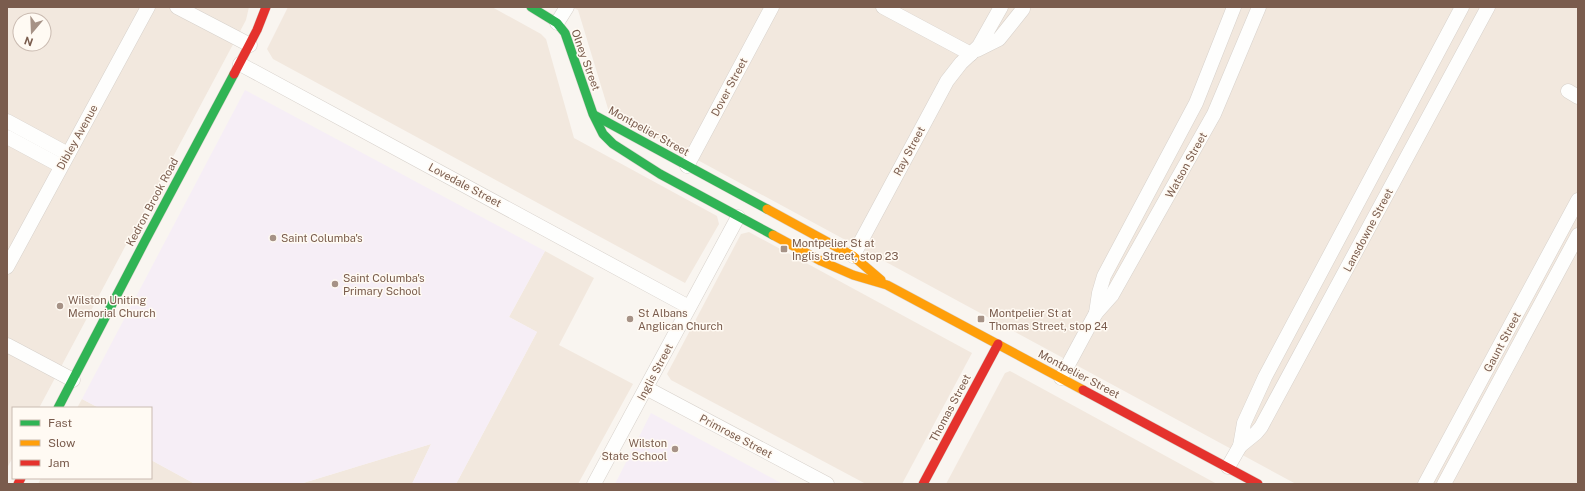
<svg xmlns="http://www.w3.org/2000/svg" width="1585" height="491" font-family="'Public Sans',sans-serif">
	<style>
		.residential { fill: #f2e8de; fill-rule: evenodd }
		.education { fill: #f6eef6 }
		.lines { fill: none; stroke-linecap: round; stroke-linejoin: round }
		.street-casing { stroke: #d7d1cb; stroke-width: 15 }
		.fast-casing { stroke: #d9d2cb; stroke-width: 10 }
		.slow-casing { stroke: #d9d2cb; stroke-width: 10 }
		.jam-casing { stroke: #d9d2cb; stroke-width: 10 }
		.street { stroke: #fefefd; stroke-width: 14 }
		.fast { stroke: #30b455; stroke-width: 9 }
		.slow { stroke: #ff9f0a; stroke-width: 9 }
		.jam { stroke: #e5322d; stroke-width: 9 }
		.poi-dot { fill: #a69286; stroke: #fffaf3; stroke-width: 1.5 }
		.labels { text-anchor: middle; stroke-width: 3; stroke-linejoin: round; paint-order: stroke }
		.street-label { font-size: 11px; fill: #7a5c4d; stroke: #fffaf3 }
		.poi-label { font-size: 11px; fill: #7a5c4d; stroke: #fffaf3; text-anchor: start }
	</style>
	<rect width="100%" height="100%" fill="#f9f5f0"/>
	<g class="residential">
		<path d="M7 7H249L246 20 39 408H13V457L7 468ZM20 20H44V44H20Z"/>
		<path d="M288 7H492L541 34 546 39 574 138 717 216 719 224 685 283 273 59 267 49Z"/>
		<path d="M572 7H1578V484H1296L609 112 578 10Z"/>
		<path d="M749 232 972 353 902 484H866L671 380 667 374 741 234Z"/>
		<path d="M545 251 594 278 559 345 633 384 578 484H456L537 332 509 317Z"/>
		<path d="M1010 371 1217 484H946L1005 373Z"/>
		<path d="M82 399 99 408H77Z"/>
		<path d="M431 444 412 484H300Z"/>
		<path d="M151 460 195 484H38L41 478H151Z"/>
	</g>
	<g class="education">
		<path d="M245 90 545 251 509 317 537 332 456 484H412L431 444 300 484H195L151 460V408H99L82 399Z"/>
		<path d="M651 413 783 484H615Z"/>
	</g>
	<g class="lines">
		<defs>
			<g id="street">
				<path d="M177 7 250 45"/>
				<path d="M883 7 971 54"/>
				<path d="M557 23 567 7"/>
				<path d="M977 50 999 39 1023 9"/>
				<path d="M240 64 689 307"/>
				<path d="M1568 91 1578 97"/>
				<path d="M7 121 68 154"/>
				<path d="M7 137 61 166"/>
				<path d="M687 166 772 7"/>
				<path d="M853 256 947 81 961 63 979 46 1001 7"/>
				<path d="M7 267 148 7"/>
				<path d="M1096 313 1099 293 1104 276 1196 103 1234 7"/>
				<path d="M7 345 73 380"/>
				<path d="M1061 378 1096 313 1112 295 1214 114 1259 7"/>
				<path d="M646 388 827 484"/>
				<path d="M1240 446 1256 433 1261 427 1488 7"/>
				<path d="M1228 467 1240 446 1244 423 1265 377 1462 7"/>
				<path d="M594 484 738 217"/>
				<path d="M1425 484 1578 200"/>
				<path d="M1444 484 1578 235"/>
			</g>
			<g id="fast">
				<path d="M531 7 557 23 565 33 593 114 603 134 613 144 660 174 773 235"/>
				<path d="M594 115 767 209"/>
				<path d="M58 408 145 241 234 74"/>
			</g>
			<g id="slow">
				<path d="M767 209 853 256 881 280"/>
				<path d="M773 235 821 261 853 275 887 285 1083 390"/>
			</g>
			<g id="jam">
				<path d="M234 74 257 30 266 7"/>
				<path d="M1083 390 1258 484"/>
				<path d="M18 484 21 478"/>
				<path d="M923 484 998 344"/>
			</g>
		</defs>
		<use href="#street" class="street-casing"/>
		<use href="#fast" class="fast-casing"/>
		<use href="#slow" class="slow-casing"/>
		<use href="#jam" class="jam-casing"/>
		<use href="#street" class="street"/>
		<use href="#fast" class="fast"/>
		<use href="#slow" class="slow"/>
		<use href="#jam" class="jam"/>
	</g>
	<g class="poi-dot">
		<circle cx="273" cy="238" r="4"/>
		<rect x="780" y="245" width="8" height="8" rx="2"/>
		<circle cx="335" cy="284" r="4"/>
		<circle cx="60" cy="306" r="4"/>
		<circle cx="630" cy="319" r="4"/>
		<rect x="977" y="315" width="8" height="8" rx="2"/>
		<circle cx="675" cy="449" r="4"/>
	</g>
	<g class="labels">
		<g class="street-label">
			<text transform="translate(586 60) rotate(70)" y="4">Olney Street</text>
			<text transform="translate(729 87) rotate(-62)" y="4">Dover Street</text>
			<text transform="translate(649 131) rotate(29)" y="4">Montpelier Street</text>
			<text transform="translate(77 137) rotate(-61)" y="4">Dibley Avenue</text>
			<text transform="translate(909 151) rotate(-62)" y="4">Ray Street</text>
			<text transform="translate(1186 165) rotate(-61)" y="4">Watson Street</text>
			<text transform="translate(465 185) rotate(28)" y="4">Lovedale Street</text>
			<text transform="translate(152 202) rotate(-62)" y="4">Kedron Brook Road</text>
			<text transform="translate(1368 230) rotate(-62)" y="4">Lansdowne Street</text>
			<text transform="translate(1502 342) rotate(-62)" y="4">Gaunt Street</text>
			<text transform="translate(655 372) rotate(-62)" y="4">Inglis Street</text>
			<text transform="translate(1079 374) rotate(28)" y="4">Montpelier Street</text>
			<text transform="translate(950 408) rotate(-62)" y="4">Thomas Street</text>
			<text transform="translate(736 436) rotate(28)" y="4">Primrose Street</text>
		</g>
		<g class="poi-label">
			<text x="281" y="242">Saint Columba's</text>
			<text x="792" y="247">Montpelier St at<tspan x="792" dy="13">Inglis Street, stop 23</tspan></text>
			<text x="343" y="282">Saint Columba's<tspan x="343" dy="13">Primary School</tspan></text>
			<text x="68" y="304">Wilston Uniting<tspan x="68" dy="13">Memorial Church</tspan></text>
			<text x="638" y="317">St Albans<tspan x="638" dy="13">Anglican Church</tspan></text>
			<text x="989" y="317">Montpelier St at<tspan x="989" dy="13">Thomas Street, stop 24</tspan></text>
			<text x="667" y="447" text-anchor="end">Wilston<tspan x="667" dy="13">State School</tspan></text>
		</g>
	</g>
	<rect width="1585" height="491" fill="none" stroke="#7a5c4d" stroke-width="16"/>
	<rect x="12" y="407" width="140" height="72" fill="#fffaf3" stroke="#cabbb1"/>
	<rect x="20" y="420" width="20" height="6" fill="#30b455" stroke="#cabbb1"/>
	<text x="48" y="427" font-size="12" fill="#7a5c4d">Fast</text>
	<rect x="20" y="440" width="20" height="6" fill="#ff9f0a" stroke="#cabbb1"/>
	<text x="48" y="447" font-size="12" fill="#7a5c4d">Slow</text>
	<rect x="20" y="460" width="20" height="6" fill="#e5322d" stroke="#cabbb1"/>
	<text x="48" y="467" font-size="12" fill="#7a5c4d">Jam</text>
	<g transform="translate(32 32) rotate(199)"><circle r="19" fill="#fffaf3" stroke="#cabbb1"/>
	<path d="M0-3L7 15L0 10L-7 15Z" fill="#a69286"/>
	<text y="-6" font-size="11" font-weight="bold" text-anchor="middle" fill="#7a5c4d">N</text>
	</g>
</svg>
